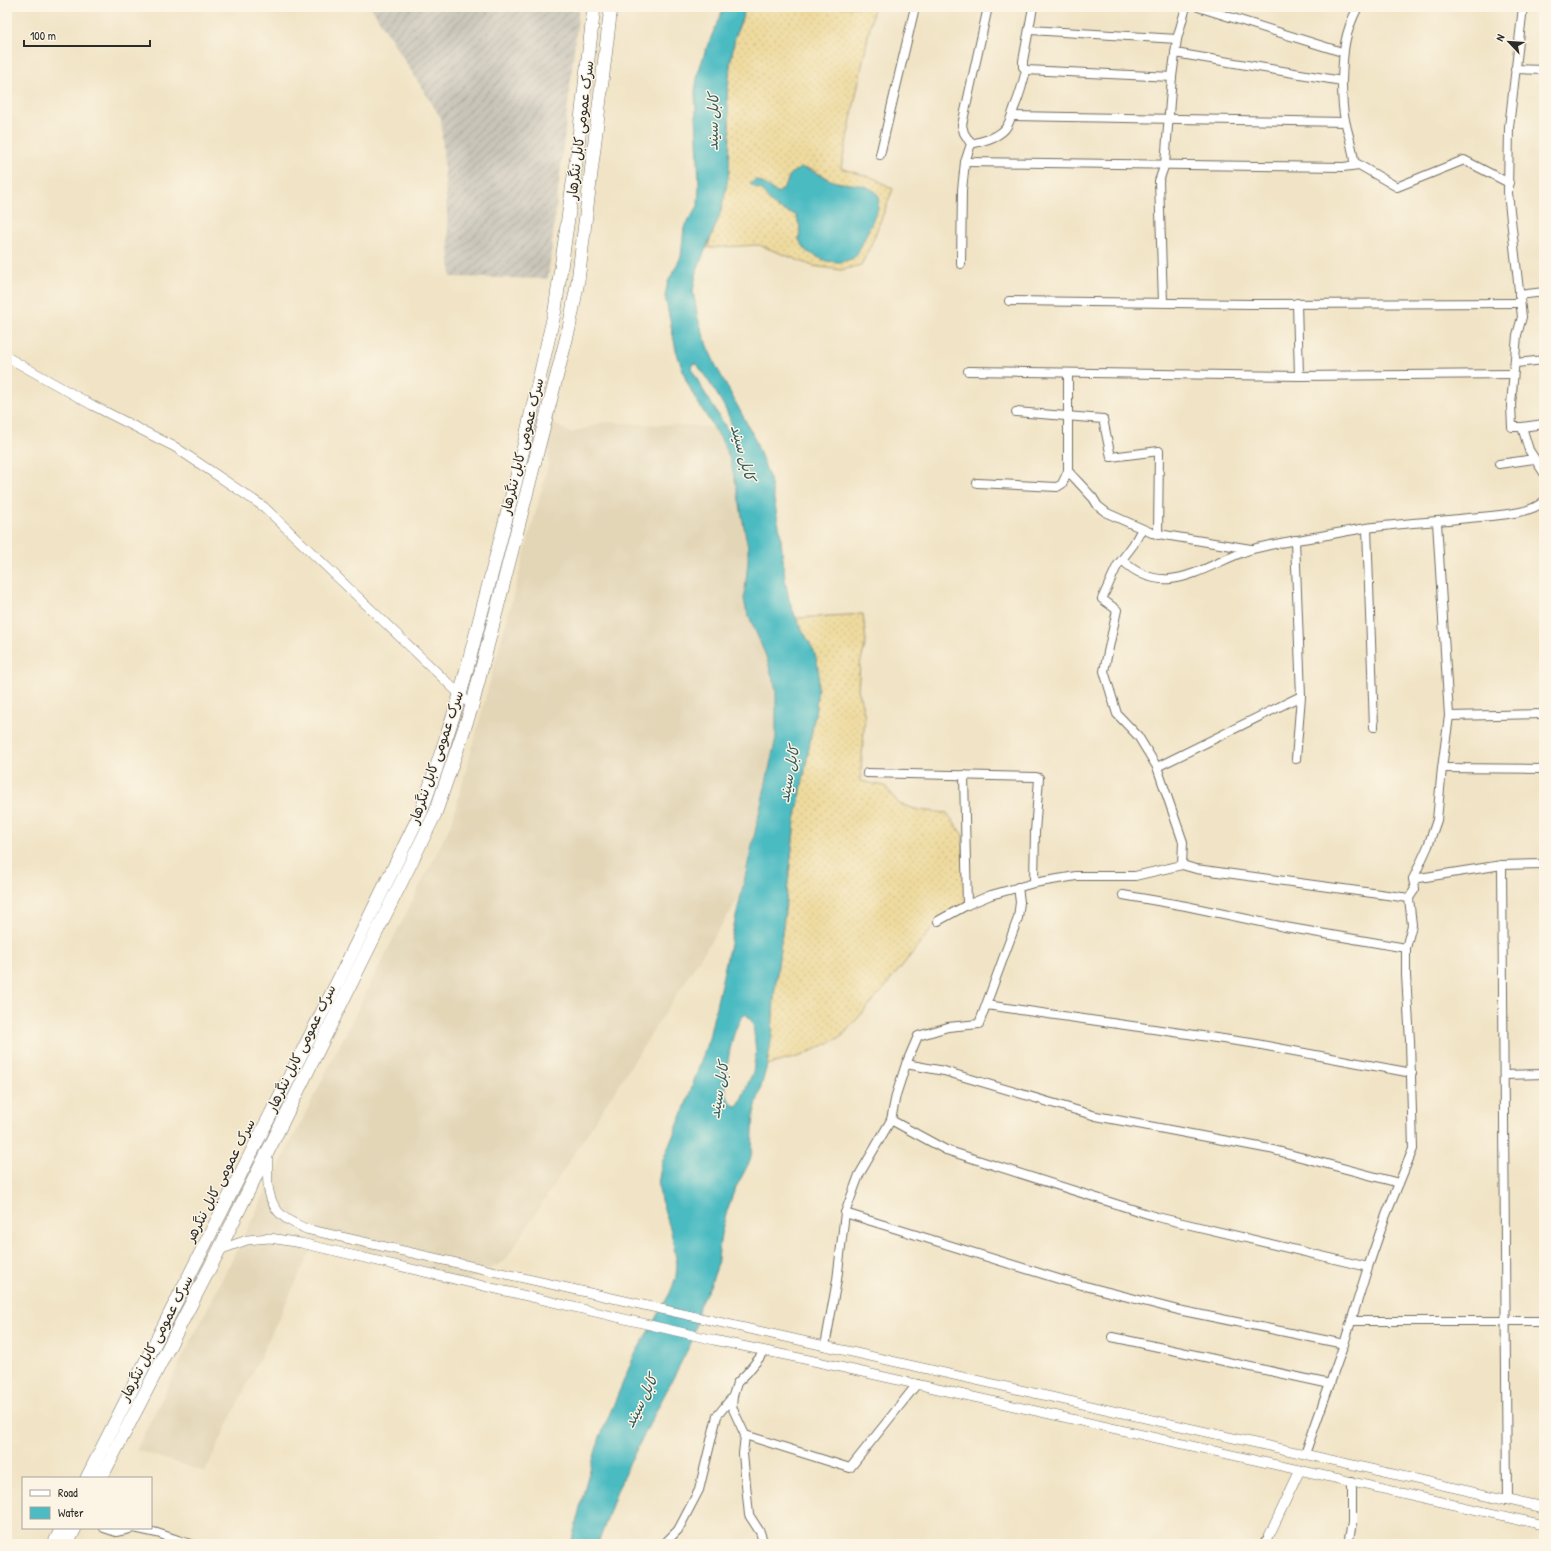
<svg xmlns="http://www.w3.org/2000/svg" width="1551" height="1551" font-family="'Patrick Hand','Playpen Sans Arabic',sans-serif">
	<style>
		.built { fill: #e3d6b7 }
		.industrial { fill: url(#industrial-furrows) }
		.sand { fill: url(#sand-dots); stroke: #8c8264; fill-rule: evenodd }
		.water { fill: #4cbbc2; stroke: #3c7376; fill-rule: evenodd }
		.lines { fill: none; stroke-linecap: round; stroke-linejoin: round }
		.minor-casing { stroke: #706c61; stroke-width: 10 }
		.tertiary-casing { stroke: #706c61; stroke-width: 10 }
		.trunk-casing { stroke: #706c61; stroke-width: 14 }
		.minor { stroke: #fff; stroke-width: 8 }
		.tertiary { stroke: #fff; stroke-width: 9 }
		.trunk { stroke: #fff; stroke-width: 13 }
		.labels { text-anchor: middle; stroke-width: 3; stroke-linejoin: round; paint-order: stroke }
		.street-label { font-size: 14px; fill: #2b2b2b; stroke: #fcf5e5 }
		.water-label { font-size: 15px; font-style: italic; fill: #375d60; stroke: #fcf5e5 }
	</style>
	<defs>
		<pattern id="industrial-furrows" width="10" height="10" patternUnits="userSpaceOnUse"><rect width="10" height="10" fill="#c8c4b8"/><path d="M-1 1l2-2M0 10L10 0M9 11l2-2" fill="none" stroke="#a39f96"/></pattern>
		<pattern id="sand-dots" width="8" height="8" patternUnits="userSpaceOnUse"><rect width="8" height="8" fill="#eeda9e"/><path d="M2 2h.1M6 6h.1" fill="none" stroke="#cb8" stroke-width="1.8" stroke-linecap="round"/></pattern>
	</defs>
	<rect width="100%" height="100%" fill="#fcf5e5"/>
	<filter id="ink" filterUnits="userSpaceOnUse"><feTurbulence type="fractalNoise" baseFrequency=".025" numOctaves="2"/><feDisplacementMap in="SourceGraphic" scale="8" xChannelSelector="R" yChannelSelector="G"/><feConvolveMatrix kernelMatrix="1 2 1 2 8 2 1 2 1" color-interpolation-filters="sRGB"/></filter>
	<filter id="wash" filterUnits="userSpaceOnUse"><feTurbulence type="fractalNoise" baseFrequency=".012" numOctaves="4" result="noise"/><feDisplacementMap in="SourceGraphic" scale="16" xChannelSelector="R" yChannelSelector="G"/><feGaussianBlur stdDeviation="0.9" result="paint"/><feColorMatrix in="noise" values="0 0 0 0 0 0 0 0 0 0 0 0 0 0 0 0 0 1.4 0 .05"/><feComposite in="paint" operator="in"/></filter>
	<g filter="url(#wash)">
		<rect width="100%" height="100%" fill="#f1e4c6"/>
		<path class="built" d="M550 422 571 433 603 422 713 427 721 439 729 457 736 484 746 533 748 562 744 592 754 629 766 656 776 689V738L739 898 505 1261 454 1287 322 1235 309 1255 205 1472 136 1450 452 822 548 466Z"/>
		<path class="industrial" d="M371 7H579L548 279 451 277 441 118Z"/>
		<g class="sand">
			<path d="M746 7H874L841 168 876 179 893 189 871 245 861 265 841 270 813 266 759 245 707 248 719 217 725 194 730 132 727 97 730 65 735 37ZM801 168 813 170 834 182 865 186 876 192 799 240 800 227 796 215C779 209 763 202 761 182L777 193C786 189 787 182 790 174Z"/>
			<path d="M863 614 866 642 860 664 858 689 865 717 860 781 885 786 899 804 919 810 947 813 963 835 967 905 938 921 882 991 841 1037 801 1056 767 1065 772 1035 774 996 784 918 795 821 805 770 816 708 814 651 796 618Z"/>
		</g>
		<g class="water">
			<path d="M724 7H746L735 37 730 65 727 97 730 132 729 172 725 194 719 217 697 270 693 291 698 318 707 346 716 366 753 435 770 479 780 531 785 579 789 600 796 618 814 651 817 662 819 674 816 708 805 770 795 821 784 918 774 996 772 1035 767 1065 754 1113 752 1151 750 1161 734 1191 727 1211 721 1234 717 1267 710 1286 699 1306 693 1339 628 1466 617 1491 598 1544H571L586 1483 600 1437 634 1356 670 1293 676 1277 677 1264 671 1231 661 1200 658 1184 662 1162 682 1115 709 1038 776 738V689L766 656 746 609 744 599 748 562V548L736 484 729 457 721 439 695 398 686 380 676 350 665 296 668 282 681 257 684 228 698 206 699 185 695 91 698 73 706 49ZM693 363 697 364 701 370C710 384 733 415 732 431H729L727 429 703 390 691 368ZM746 1014 753 1023 756 1052 753 1072 740 1102 737 1106 733 1105C729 1101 727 1097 726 1092 724 1076 732 1021 746 1014Z"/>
			<path d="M801 168C815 171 820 176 833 181 849 187 867 180 879 196L878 209 857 255 852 259 840 262 826 261 806 251 799 240 800 227 796 215C778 209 771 206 762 190L756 188 750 184 755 180 761 182 777 193C786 189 787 182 790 174Z"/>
		</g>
	</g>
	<g filter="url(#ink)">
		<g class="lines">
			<defs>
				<g id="minor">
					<path d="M1198 7 1342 52"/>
					<path d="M1358 7C1344 34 1343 51 1342 81 1342 94 1342 107 1345 120 1348 135 1353 147 1354 162L1397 187 1464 160 1509 183"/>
					<path d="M1523 7 1509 127 1508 193 1522 317 1517 335 1511 405 1512 427H1522L1529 450 1544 473"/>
					<path d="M1030 30 1177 39"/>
					<path d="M1175 53 1342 81"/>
					<path d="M1515 69 1544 70"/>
					<path d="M1026 70 1172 77"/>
					<path d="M1012 116 1345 122"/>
					<path d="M971 144C983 141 1001 137 1007 126 1011 120 1012 113 1015 106 1020 94 1023 83 1026 70L1023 67V61L1033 7"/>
					<path d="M880 155 915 7"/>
					<path d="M965 162 1343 167 1359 165"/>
					<path d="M961 264 962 190 965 162 971 144 964 133 962 125 988 7"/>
					<path d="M1519 295 1544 292"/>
					<path d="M1009 301 1252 304 1520 303"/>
					<path d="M1163 302 1159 181 1165 164 1172 77 1177 39 1186 7"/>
					<path d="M1297 303 1299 376"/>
					<path d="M1516 363 1544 360"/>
					<path d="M968 371 1299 376 1513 374"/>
					<path d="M1016 412 1103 419 1111 457 1159 451 1158 535"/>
					<path d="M1522 427 1544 424"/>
					<path d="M1499 464 1534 459"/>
					<path d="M1068 471 1093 498 1098 506 1107 513 1152 533 1251 549"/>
					<path d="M977 483 1057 487 1062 484 1068 471V374"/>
					<path d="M1367 528 1374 727"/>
					<path d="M1142 529 1133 545 1117 566 1102 599 1117 610 1104 671 1117 714 1138 736 1157 767 1183 842 1182 865"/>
					<path d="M1295 540 1301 696 1296 759"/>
					<path d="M1122 560C1167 603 1207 562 1253 549 1271 544 1291 541 1309 538 1328 535 1347 531 1366 528 1404 523 1442 521 1480 517 1499 515 1531 514 1544 501"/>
					<path d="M1449 716 1544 714"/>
					<path d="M1157 767 1301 696"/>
					<path d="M1442 768 1544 769"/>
					<path d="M867 773 1036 777 1039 778 1035 832 1034 883"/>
					<path d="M964 775 967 905"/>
					<path d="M1502 865 1507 1500"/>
					<path d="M1413 879 1502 865 1544 864"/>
					<path d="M1123 895 1186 906 1285 927 1406 948"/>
					<path d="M938 921 967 905 991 895 1034 883 1076 876H1135L1182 865 1196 869 1409 898"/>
					<path d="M986 1005 1251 1043 1412 1073"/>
					<path d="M906 1064 944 1071 1096 1116 1270 1149 1399 1183"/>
					<path d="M1504 1075 1544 1074"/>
					<path d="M891 1120 946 1150 1157 1217 1368 1267"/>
					<path d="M845 1213 1062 1280 1178 1310 1344 1344"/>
					<path d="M1351 1321H1544"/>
					<path d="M1112 1337 1330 1384"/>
					<path d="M825 1346 837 1280 845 1213 859 1175 891 1120 896 1095 906 1064 918 1036 948 1027 979 1024 1018 918 1020 902 1018 887"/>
					<path d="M733 1396 732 1407 745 1435 743 1454 749 1515 760 1532 764 1544"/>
					<path d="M745 1435 850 1468 917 1384"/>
					<path d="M1305 1454 1344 1344 1368 1267 1386 1215 1413 1149 1410 1041 1406 975V948L1412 925 1409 898 1415 889 1413 879 1428 846 1437 820 1442 768 1449 716 1437 522"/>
					<path d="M104 1528 116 1532 134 1528 157 1533 190 1544"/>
					<path d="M664 1544 678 1530 699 1490 717 1416 733 1396 737 1383 747 1373 765 1351"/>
					<path d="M1264 1544 1269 1536"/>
					<path d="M1348 1544 1352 1523V1481"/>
				</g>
				<g id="tertiary">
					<path d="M7 357 92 405 175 447 264 507 472 706"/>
					<path d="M268 1156C267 1177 265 1203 284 1217 290 1222 299 1225 306 1229L1544 1508"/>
					<path d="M219 1250 247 1240 270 1238 301 1243 714 1340 809 1360 1544 1525"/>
					<path d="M1269 1536 1300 1470"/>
				</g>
				<g id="trunk">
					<path d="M87 1478 339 979 421 812 436 769 460 695 516 480 555 310 576 162 594 7"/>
					<path d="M101 1478 219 1250 435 814 472 706 569 328 578 281 611 7"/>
					<path d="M54 1544 62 1528"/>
					<path d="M67 1544 75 1528"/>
				</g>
			</defs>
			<use href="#minor" class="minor-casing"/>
			<use href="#tertiary" class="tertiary-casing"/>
			<use href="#trunk" class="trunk-casing"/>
			<use href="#minor" class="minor"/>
			<use href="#tertiary" class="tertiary"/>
			<use href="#trunk" class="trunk"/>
		</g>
	</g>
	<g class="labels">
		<g class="street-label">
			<text transform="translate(580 130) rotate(-83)" y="5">سرک عمومی کابل ننگرهار</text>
			<text transform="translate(522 446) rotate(-76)" y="5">سرک عمومی کابل ننگرهار</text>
			<text transform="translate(436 757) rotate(-71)" y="5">سرک عمومی کابل ننگرهار</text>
			<text transform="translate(301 1048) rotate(-64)" y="5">سرک عمومی کابل ننگرهار</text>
			<text transform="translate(220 1180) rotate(-63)" y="5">سرک عمومی کابل ننگرهر</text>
			<text transform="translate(156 1338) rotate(-62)" y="5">سرک عمومی کابل ننگرهار</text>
		</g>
		<g class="water-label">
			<text transform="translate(713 122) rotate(-89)" y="5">کابل سيند</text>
			<text transform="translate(743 453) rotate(75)" y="5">کابل سيند</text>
			<text transform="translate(789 774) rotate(-79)" y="5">کابل سيند</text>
			<text transform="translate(719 1090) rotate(-80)" y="5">کابل سيند</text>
			<text transform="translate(641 1401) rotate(-63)" y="5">کابل سيند</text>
		</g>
	</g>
	<rect width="1551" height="1551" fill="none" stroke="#fcf5e5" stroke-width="24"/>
	<rect x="22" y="1477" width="130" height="52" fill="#fcf5e5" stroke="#a8a49b"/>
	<rect x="30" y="1490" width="20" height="6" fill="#ffffff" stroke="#a8a49b"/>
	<text x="58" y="1497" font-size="12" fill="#2b2b2b">Road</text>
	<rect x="30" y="1507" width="20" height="12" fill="#4cbbc2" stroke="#a8a49b"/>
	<text x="58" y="1517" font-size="12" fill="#2b2b2b">Water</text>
	<g transform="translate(1509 42) rotate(295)" stroke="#fcf5e5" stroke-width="3" paint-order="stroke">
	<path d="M0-3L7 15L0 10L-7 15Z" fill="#2b2b2b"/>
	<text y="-6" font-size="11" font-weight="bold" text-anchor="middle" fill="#2b2b2b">N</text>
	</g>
	<path d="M24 40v6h126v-6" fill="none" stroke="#2b2b2b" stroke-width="2"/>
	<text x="30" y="40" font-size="12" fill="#2b2b2b" stroke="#fcf5e5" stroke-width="3" paint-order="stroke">100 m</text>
</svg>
